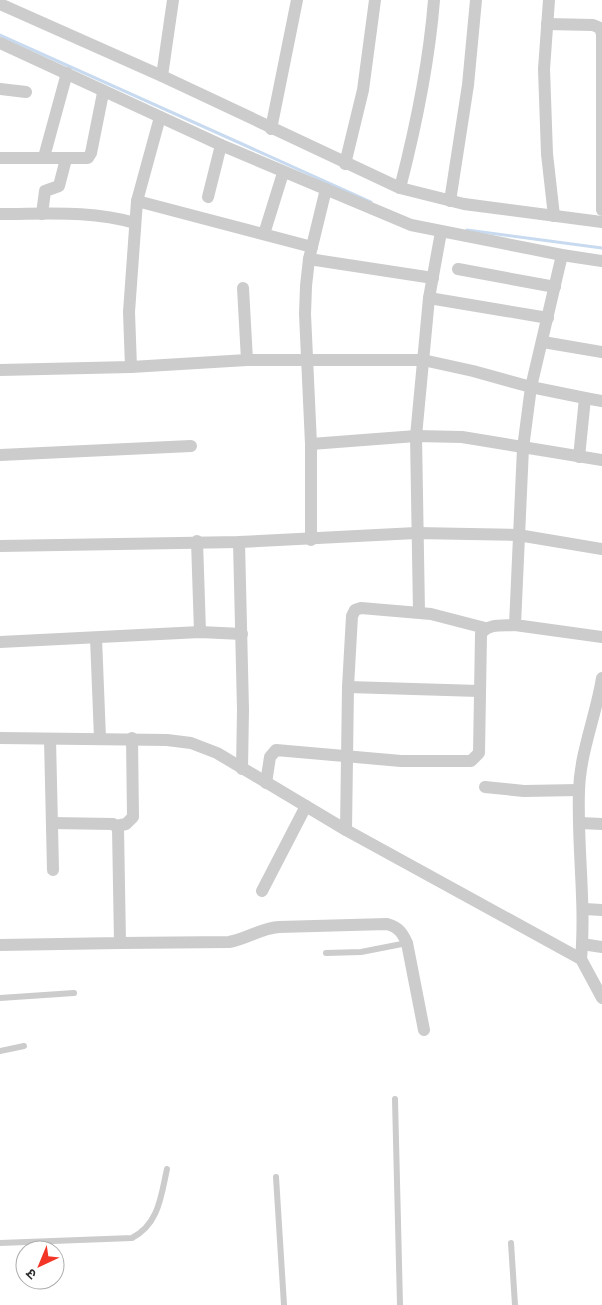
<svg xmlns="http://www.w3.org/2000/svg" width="602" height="1305" font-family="Manrope,'Noto Sans Devanagari',sans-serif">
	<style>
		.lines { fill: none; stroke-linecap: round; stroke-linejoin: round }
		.stream { stroke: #c7daef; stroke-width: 3 }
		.service { stroke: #ccc; stroke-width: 6 }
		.minor { stroke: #ccc; stroke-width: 12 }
	</style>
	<rect width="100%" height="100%" fill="#fff"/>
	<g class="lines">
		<g class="stream">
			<path d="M0 35 371 202"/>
			<path d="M467 230 602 248"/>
		</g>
		<g class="service">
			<path d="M326 953 361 952 407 943"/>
			<path d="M0 998 74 993"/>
			<path d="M0 1051 24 1046"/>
			<path d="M395 1099 400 1305"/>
			<path d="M276 1177 284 1305"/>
			<path d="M0 1243 132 1238C159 1224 161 1196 167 1169"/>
			<path d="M511 1243 515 1305"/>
		</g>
		<g class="minor">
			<path d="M549 0 544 69 547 154 554 216"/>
			<path d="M0 4 162 76 400 188 464 204 602 222"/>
			<path d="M547 24 593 25 600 28 602 34V210"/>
			<path d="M0 43 221 145 411 225 562 255 602 261"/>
			<path d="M162 76 173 0"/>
			<path d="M0 89 26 92"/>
			<path d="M271 129 297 0"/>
			<path d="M44 157 67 73"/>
			<path d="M0 158H88L91 153 103 93"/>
			<path d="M345 164 363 90 375 0"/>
			<path d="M400 188C416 126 429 64 434 0"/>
			<path d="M208 197 221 145"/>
			<path d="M137 201 312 247"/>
			<path d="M450 201 468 85 476 0"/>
			<path d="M0 214C46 214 91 210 135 223"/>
			<path d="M42 214 45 191 59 186 66 159"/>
			<path d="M264 234 283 173"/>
			<path d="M562 255 531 387 523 448 515 625 602 637"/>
			<path d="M309 259 433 278"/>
			<path d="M458 269 555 287"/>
			<path d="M243 288 247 360"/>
			<path d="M429 298 548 318"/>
			<path d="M543 342 602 352"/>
			<path d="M131 367 129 312 137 201 160 117"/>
			<path d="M0 370 131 367 247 360H423L473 371 531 387 585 398"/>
			<path d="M311 444 416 436 462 437 602 460"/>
			<path d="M0 455 191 446"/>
			<path d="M579 457 585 398 602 401"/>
			<path d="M311 540V444L305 314 306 286 309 259 326 189"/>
			<path d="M197 541 200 632"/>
			<path d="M239 542 243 710 242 769"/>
			<path d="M0 546 239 542 416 533 518 535 602 549"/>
			<path d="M419 612 416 436 429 298 441 232"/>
			<path d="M96 638 100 738"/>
			<path d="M0 642 200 632 242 634"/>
			<path d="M348 687 479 691"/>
			<path d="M0 738 167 740 191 743 217 753 346 830 581 959 602 998"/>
			<path d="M50 739 53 870"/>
			<path d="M266 783 270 757 276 750 401 761H471L479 753 481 634C488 623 503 626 515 625"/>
			<path d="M485 787 524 791 579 790"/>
			<path d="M580 823 602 824"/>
			<path d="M116 826 126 824 133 817 132 738"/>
			<path d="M346 830 348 687 352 616 355 610 361 608 431 614 485 628"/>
			<path d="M262 891 306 806"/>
			<path d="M584 909 602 910"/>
			<path d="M120 943 229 942C247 939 261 928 279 927L387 924C398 927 402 932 407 943L424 1030"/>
			<path d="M582 944 602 947"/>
			<path d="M0 945 120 943 118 828 113 824 52 823"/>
			<path d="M581 959C586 903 577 847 579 791 580 752 596 716 602 678"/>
		</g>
	</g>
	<g transform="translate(40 1265) rotate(224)"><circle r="24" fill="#ffffff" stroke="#acacac"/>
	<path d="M0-4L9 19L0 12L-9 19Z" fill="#f23526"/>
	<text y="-8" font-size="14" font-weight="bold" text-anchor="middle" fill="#2f2f2f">उ</text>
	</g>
</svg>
